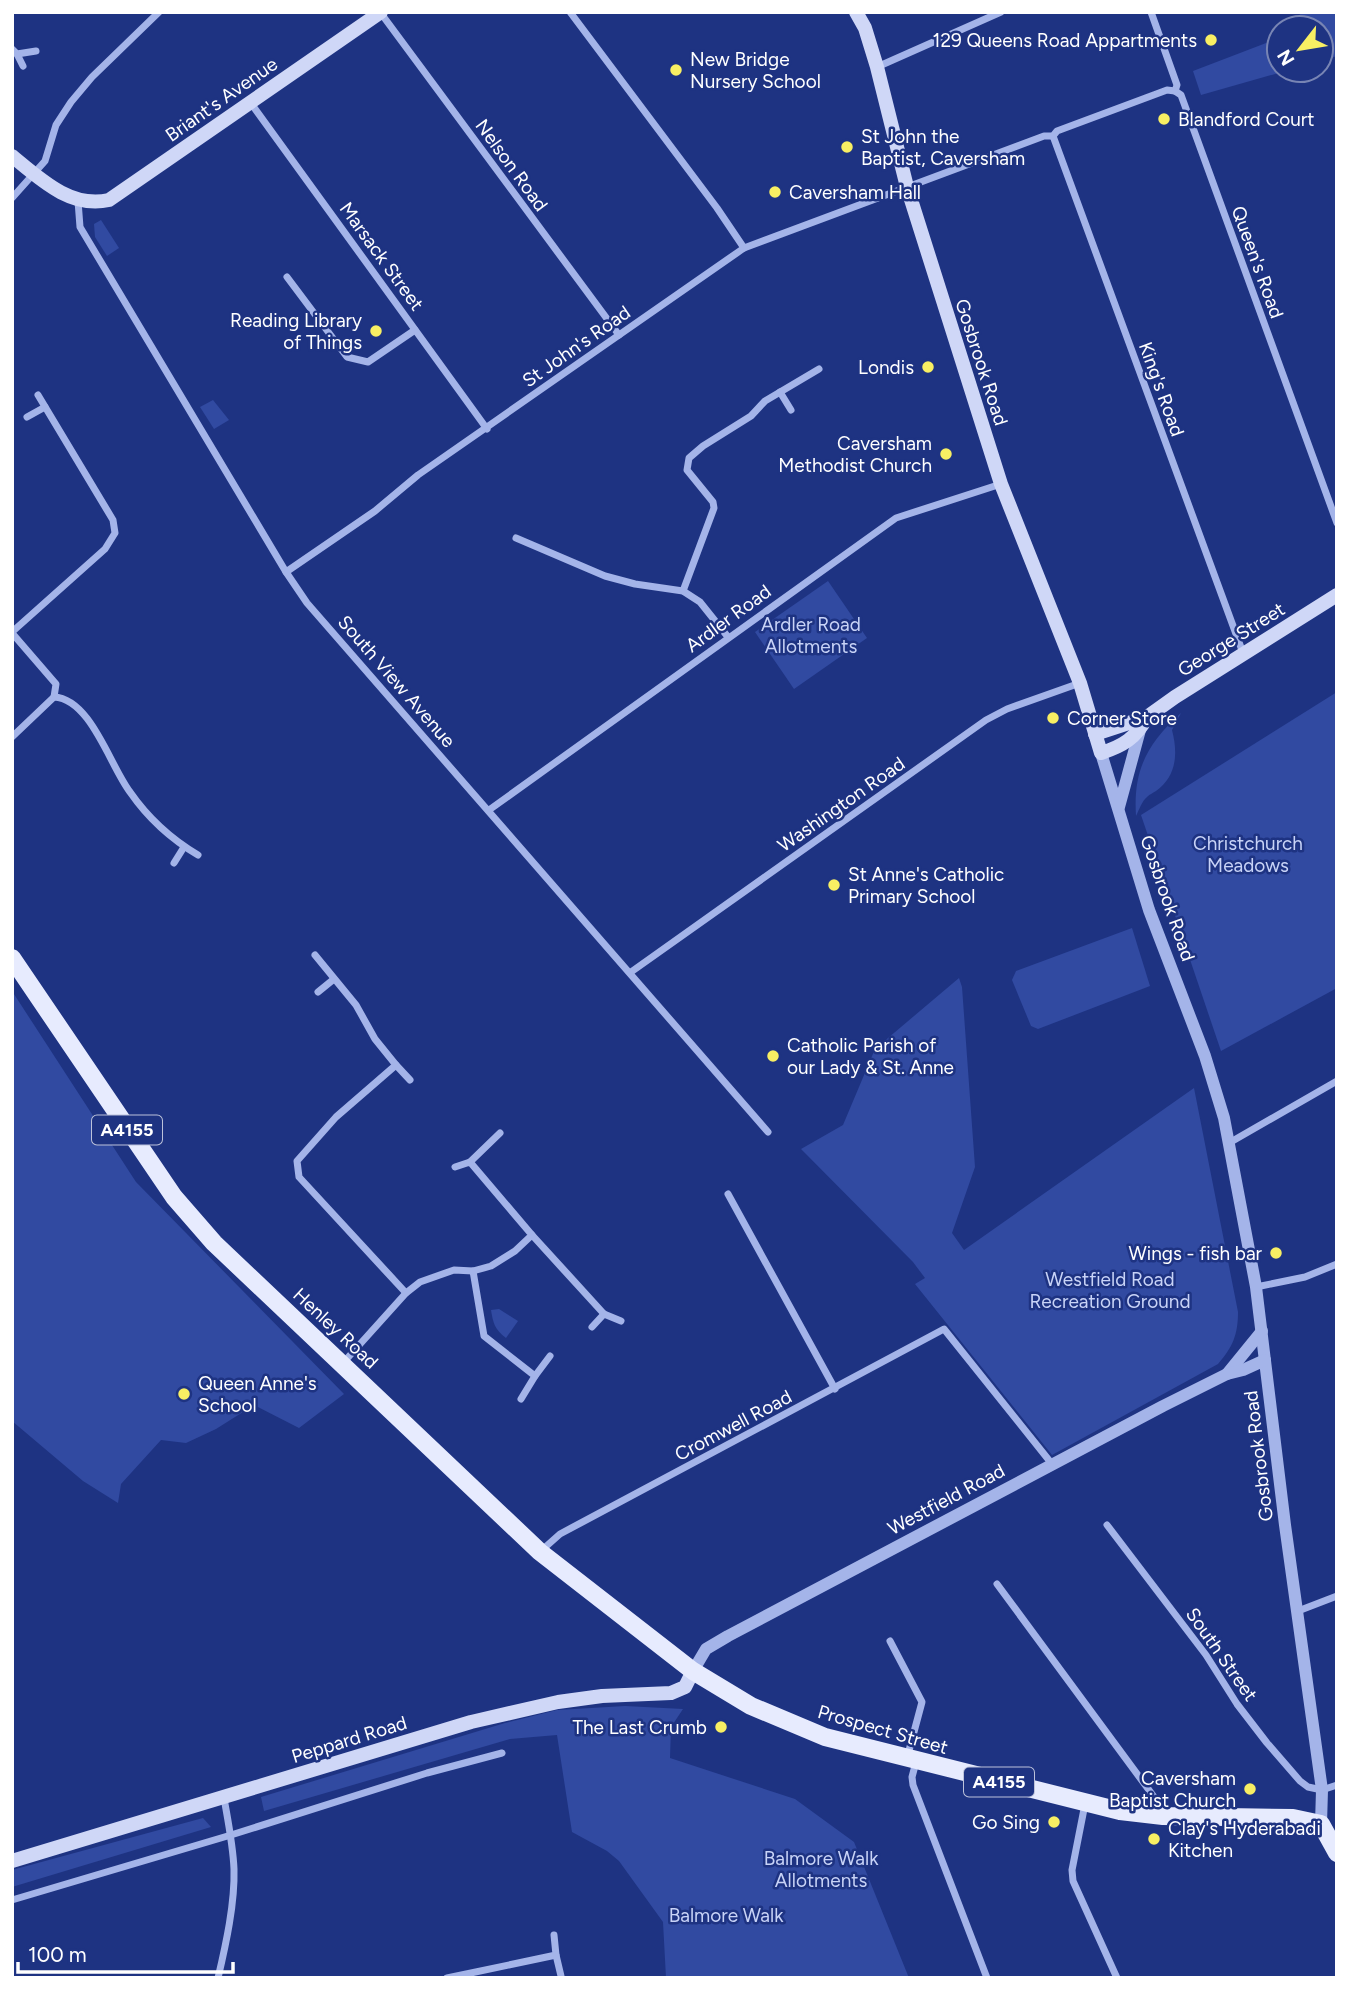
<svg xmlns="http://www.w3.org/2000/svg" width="1349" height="1990" font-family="Figtree,sans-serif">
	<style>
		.green { fill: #314aa1 }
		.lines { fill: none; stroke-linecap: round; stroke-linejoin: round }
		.minor { stroke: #a4b4e9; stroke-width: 7 }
		.tertiary { stroke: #a4b4e9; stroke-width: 12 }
		.secondary { stroke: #cfd7f7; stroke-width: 14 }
		.primary { stroke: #e7ebfe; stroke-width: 18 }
		.poi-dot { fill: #f8ef63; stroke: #1e3382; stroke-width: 2.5 }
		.labels { text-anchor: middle; stroke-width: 5; stroke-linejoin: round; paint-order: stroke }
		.shield { fill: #1e3382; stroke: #bcc2da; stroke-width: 2 }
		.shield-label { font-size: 18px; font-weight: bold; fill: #fff }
		.poi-label { font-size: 19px; fill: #fff; stroke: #1e3382; text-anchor: start }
		.street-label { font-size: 19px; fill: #fff; stroke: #1e3382 }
		.park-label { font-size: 19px; fill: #c8d3f7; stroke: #1e3382 }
	</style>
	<rect width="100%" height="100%" fill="#1e3382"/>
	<g class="green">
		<path d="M1298 12H1337V56L1321 61V28H1305L1308 26Z"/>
		<path d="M1279 38V70H1289L1201 95 1193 71Z"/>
		<path d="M101 220 119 248 107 256 95 237 94 224Z"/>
		<path d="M213 400 229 420 214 429 200 407Z"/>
		<path d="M828 581 867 638 794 689 755 632Z"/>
		<path d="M1337 692V988L1221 1051 1141 815Z"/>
		<path d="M1181 713 1172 730C1178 753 1177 776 1156 791 1153 793 1150 794 1147 797 1142 801 1139 810 1136 816 1133 770 1147 744 1181 713Z"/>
		<path d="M1132 928 1150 986 1038 1029 1031 1026 1012 980 1016 971Z"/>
		<path d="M959 978 962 987 975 1167 952 1233 964 1250 1194 1088 1238 1312C1238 1334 1233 1347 1218 1364L1052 1455 915 1284 925 1278 913 1262 801 1149 843 1125 875 1049Z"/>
		<path d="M12 991 136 1182 344 1394 299 1428 254 1405 216 1429 186 1443 161 1440 121 1484 118 1503 83 1481 12 1421Z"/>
		<path d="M499 1309 518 1321 506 1338C495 1330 493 1323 491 1310Z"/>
		<path d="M625 1706 683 1709 671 1727 670 1758 795 1799 854 1842 909 1978H666L663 1922 619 1861 607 1851 572 1832 557 1735 510 1739 264 1811 261 1797 505 1723 557 1710Z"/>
		<path d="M203 1818 211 1827 12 1887V1870Z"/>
	</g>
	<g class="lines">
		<g class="minor">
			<path d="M380 12 619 335"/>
			<path d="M570 12 717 208 744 248"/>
			<path d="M1151 12 1177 85 1175 91 1181 95 1337 523"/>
			<path d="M12 49 17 54 36 51"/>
			<path d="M17 54 23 66"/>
			<path d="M877 67 1001 12"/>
			<path d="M250 102 487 429"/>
			<path d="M1053 136 1243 653"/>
			<path d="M12 198 45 161 56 125 71 102 92 77 159 12"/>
			<path d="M78 201 80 227 286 572 307 603 768 1132"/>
			<path d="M287 277 347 357 368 362 415 330"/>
			<path d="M780 392 791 410"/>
			<path d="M27 417 45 407"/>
			<path d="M516 538 605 576 635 584 683 591 700 602 728 637"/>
			<path d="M286 572 375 511 418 475 744 248 1044 136H1053L1057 131 1167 90 1175 91"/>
			<path d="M683 591 714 508 713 502 687 470 689 458 703 446 751 416 765 401 819 369"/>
			<path d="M12 632 105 549 115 533 113 520 38 395"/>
			<path d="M12 633 56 684 54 697 12 737"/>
			<path d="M54 697C91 699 110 766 130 792 148 818 171 839 198 855"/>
			<path d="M489 810 896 518 1001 484"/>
			<path d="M174 863 184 847"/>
			<path d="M315 955 356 1005 375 1039 396 1065 336 1117 297 1161 299 1177 406 1293"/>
			<path d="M631 972 986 720 1007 709 1080 683"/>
			<path d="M318 992 334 979"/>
			<path d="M396 1065 410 1080"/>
			<path d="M1229 1143 1337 1081"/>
			<path d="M470 1162 500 1133"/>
			<path d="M728 1194 835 1389"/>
			<path d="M532 1235 604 1314 621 1321"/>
			<path d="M473 1271 484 1336 535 1376 521 1399"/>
			<path d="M1256 1287 1305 1277 1337 1264"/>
			<path d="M592 1327 604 1314"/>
			<path d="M343 1363 406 1293 420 1282 454 1270 473 1271 491 1266 515 1251 532 1235 470 1162 455 1167"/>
			<path d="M535 1376 550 1356"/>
			<path d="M1107 1525 1206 1655 1237 1704 1267 1743 1300 1781 1308 1787 1322 1790 1337 1785"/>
			<path d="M542 1550 560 1534 944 1329 1052 1464"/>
			<path d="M997 1584 1160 1805 1163 1815"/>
			<path d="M1298 1611 1337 1596"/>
			<path d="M890 1641 922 1702 907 1758"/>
			<path d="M916 1762 912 1777 913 1785 987 1978"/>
			<path d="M1085 1804 1072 1870 1073 1881 1117 1978"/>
			<path d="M12 1900 231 1835 427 1773 502 1753"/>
			<path d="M556 1955 561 1976"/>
			<path d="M218 1978C226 1944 235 1903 234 1869 233 1845 228 1821 224 1798"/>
			<path d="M447 1978 556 1955 554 1935"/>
		</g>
		<g class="tertiary">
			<path d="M1101 753 1149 910 1205 1056 1224 1118 1256 1287 1285 1525 1322 1790 1321 1824"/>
			<path d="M1119 807 1140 730"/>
			<path d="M1227 1374 1262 1331"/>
			<path d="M693 1671 706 1649 728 1636 1163 1406 1227 1374 1243 1370 1265 1360"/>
		</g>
		<g class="secondary">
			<path d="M856 12 865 28 877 67 907 187 1001 484 1080 683 1101 753C1123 746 1136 738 1147 717"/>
			<path d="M12 156C40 179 71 209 109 200L381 12"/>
			<path d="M1095 734 1147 717 1175 697 1337 595"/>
			<path d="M12 1861 471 1722 558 1702 602 1696 671 1693 685 1687 693 1671"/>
		</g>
		<path class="primary" d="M12 958 174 1197 214 1243 540 1552 693 1671 751 1706 825 1737 1120 1811 1163 1816 1293 1818 1321 1824 1337 1853"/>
	</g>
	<g class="poi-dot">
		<circle cx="1211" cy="40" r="7"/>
		<circle cx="676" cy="70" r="7"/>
		<circle cx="1164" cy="119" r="7"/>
		<circle cx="847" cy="147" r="7"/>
		<circle cx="775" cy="192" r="7"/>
		<circle cx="376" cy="331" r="7"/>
		<circle cx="928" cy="367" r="7"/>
		<circle cx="946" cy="454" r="7"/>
		<circle cx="1053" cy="718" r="7"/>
		<circle cx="834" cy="885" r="7"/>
		<circle cx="773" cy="1056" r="7"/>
		<circle cx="1276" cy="1253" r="7"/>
		<circle cx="184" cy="1394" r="7"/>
		<circle cx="721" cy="1727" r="7"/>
		<circle cx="1250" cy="1789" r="7"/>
		<circle cx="1054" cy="1822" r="7"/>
		<circle cx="1154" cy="1839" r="7"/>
	</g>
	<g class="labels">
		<g class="shield">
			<rect x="92" y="1115.5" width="70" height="29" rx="5"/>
			<rect x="964" y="1767.5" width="70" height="29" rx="5"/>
		</g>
		<g class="shield-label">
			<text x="127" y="1136">A4155</text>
			<text x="999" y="1788">A4155</text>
		</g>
		<g class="poi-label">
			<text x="1197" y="47" text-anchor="end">129 Queens Road Appartments</text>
			<text x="690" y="66">New Bridge<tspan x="690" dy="22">Nursery School</tspan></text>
			<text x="1178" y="126">Blandford Court</text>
			<text x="861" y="143">St John the<tspan x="861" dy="22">Baptist, Caversham</tspan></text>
			<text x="789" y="199">Caversham Hall</text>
			<text x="362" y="327" text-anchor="end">Reading Library<tspan x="362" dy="22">of Things</tspan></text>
			<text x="914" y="374" text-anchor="end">Londis</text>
			<text x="932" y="450" text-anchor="end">Caversham<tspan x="932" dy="22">Methodist Church</tspan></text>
			<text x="1067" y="725">Corner Store</text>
			<text x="848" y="881">St Anne's Catholic<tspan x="848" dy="22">Primary School</tspan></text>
			<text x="787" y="1052">Catholic Parish of<tspan x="787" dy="22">our Lady &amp; St. Anne</tspan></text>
			<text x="1262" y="1260" text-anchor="end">Wings - fish bar</text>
			<text x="198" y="1390">Queen Anne's<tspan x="198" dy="22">School</tspan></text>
			<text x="707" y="1734" text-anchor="end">The Last Crumb</text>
			<text x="1236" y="1785" text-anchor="end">Caversham<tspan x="1236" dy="22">Baptist Church</tspan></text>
			<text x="1040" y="1829" text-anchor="end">Go Sing</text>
			<text x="1168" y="1835">Clay's Hyderabadi<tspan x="1168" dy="22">Kitchen</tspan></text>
		</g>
		<g class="street-label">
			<text transform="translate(221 99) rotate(-35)" y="7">Briant's Avenue</text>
			<text transform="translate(512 165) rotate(54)" y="7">Nelson Road</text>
			<text transform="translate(382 256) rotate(54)" y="7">Marsack Street</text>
			<text transform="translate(1258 262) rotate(70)" y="7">Queen's Road</text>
			<text transform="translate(576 346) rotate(-35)" y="7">St John's Road</text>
			<text transform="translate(982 362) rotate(72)" y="7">Gosbrook Road</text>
			<text transform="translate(1162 389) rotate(70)" y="7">King's Road</text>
			<text transform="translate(728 618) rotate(-36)" y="7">Ardler Road</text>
			<text transform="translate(1231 639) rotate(-32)" y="7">George Street</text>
			<text transform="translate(397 681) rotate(49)" y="7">South View Avenue</text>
			<text transform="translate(841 804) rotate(-35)" y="7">Washington Road</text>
			<text transform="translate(1168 898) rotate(71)" y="7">Gosbrook Road</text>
			<text transform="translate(336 1328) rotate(43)" y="7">Henley Road</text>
			<text transform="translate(733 1425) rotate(-28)" y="7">Cromwell Road</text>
			<text transform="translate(1258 1456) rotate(-97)" y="7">Gosbrook Road</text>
			<text transform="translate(946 1499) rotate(-28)" y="7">Westfield Road</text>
			<text transform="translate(1222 1654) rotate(55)" y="7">South Street</text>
			<text transform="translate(883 1729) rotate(16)" y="7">Prospect Street</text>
			<text transform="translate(349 1739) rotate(-17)" y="7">Peppard Road</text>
		</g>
		<g class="park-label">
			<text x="811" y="631">Ardler Road<tspan x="811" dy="22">Allotments</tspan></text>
			<text x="1248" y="850">Christchurch<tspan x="1248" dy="22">Meadows</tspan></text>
			<text x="1110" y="1286">Westfield Road<tspan x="1110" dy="22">Recreation Ground</tspan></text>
			<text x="821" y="1865">Balmore Walk<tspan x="821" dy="22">Allotments</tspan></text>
			<text x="726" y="1922">Balmore Walk</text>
		</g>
	</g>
	<rect width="1349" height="1990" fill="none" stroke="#ffffff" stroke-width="28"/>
	<g transform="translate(1300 49) rotate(239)"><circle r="33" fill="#1e3382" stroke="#7885b4" stroke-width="2"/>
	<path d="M0-5L12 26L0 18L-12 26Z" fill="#f8ef63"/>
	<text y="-10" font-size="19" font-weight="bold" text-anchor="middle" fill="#ffffff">N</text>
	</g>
	<path d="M18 1962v10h215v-10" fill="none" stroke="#ffffff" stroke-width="3.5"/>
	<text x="28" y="1962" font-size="21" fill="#ffffff" stroke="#1e3382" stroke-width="5" paint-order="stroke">100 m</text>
</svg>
